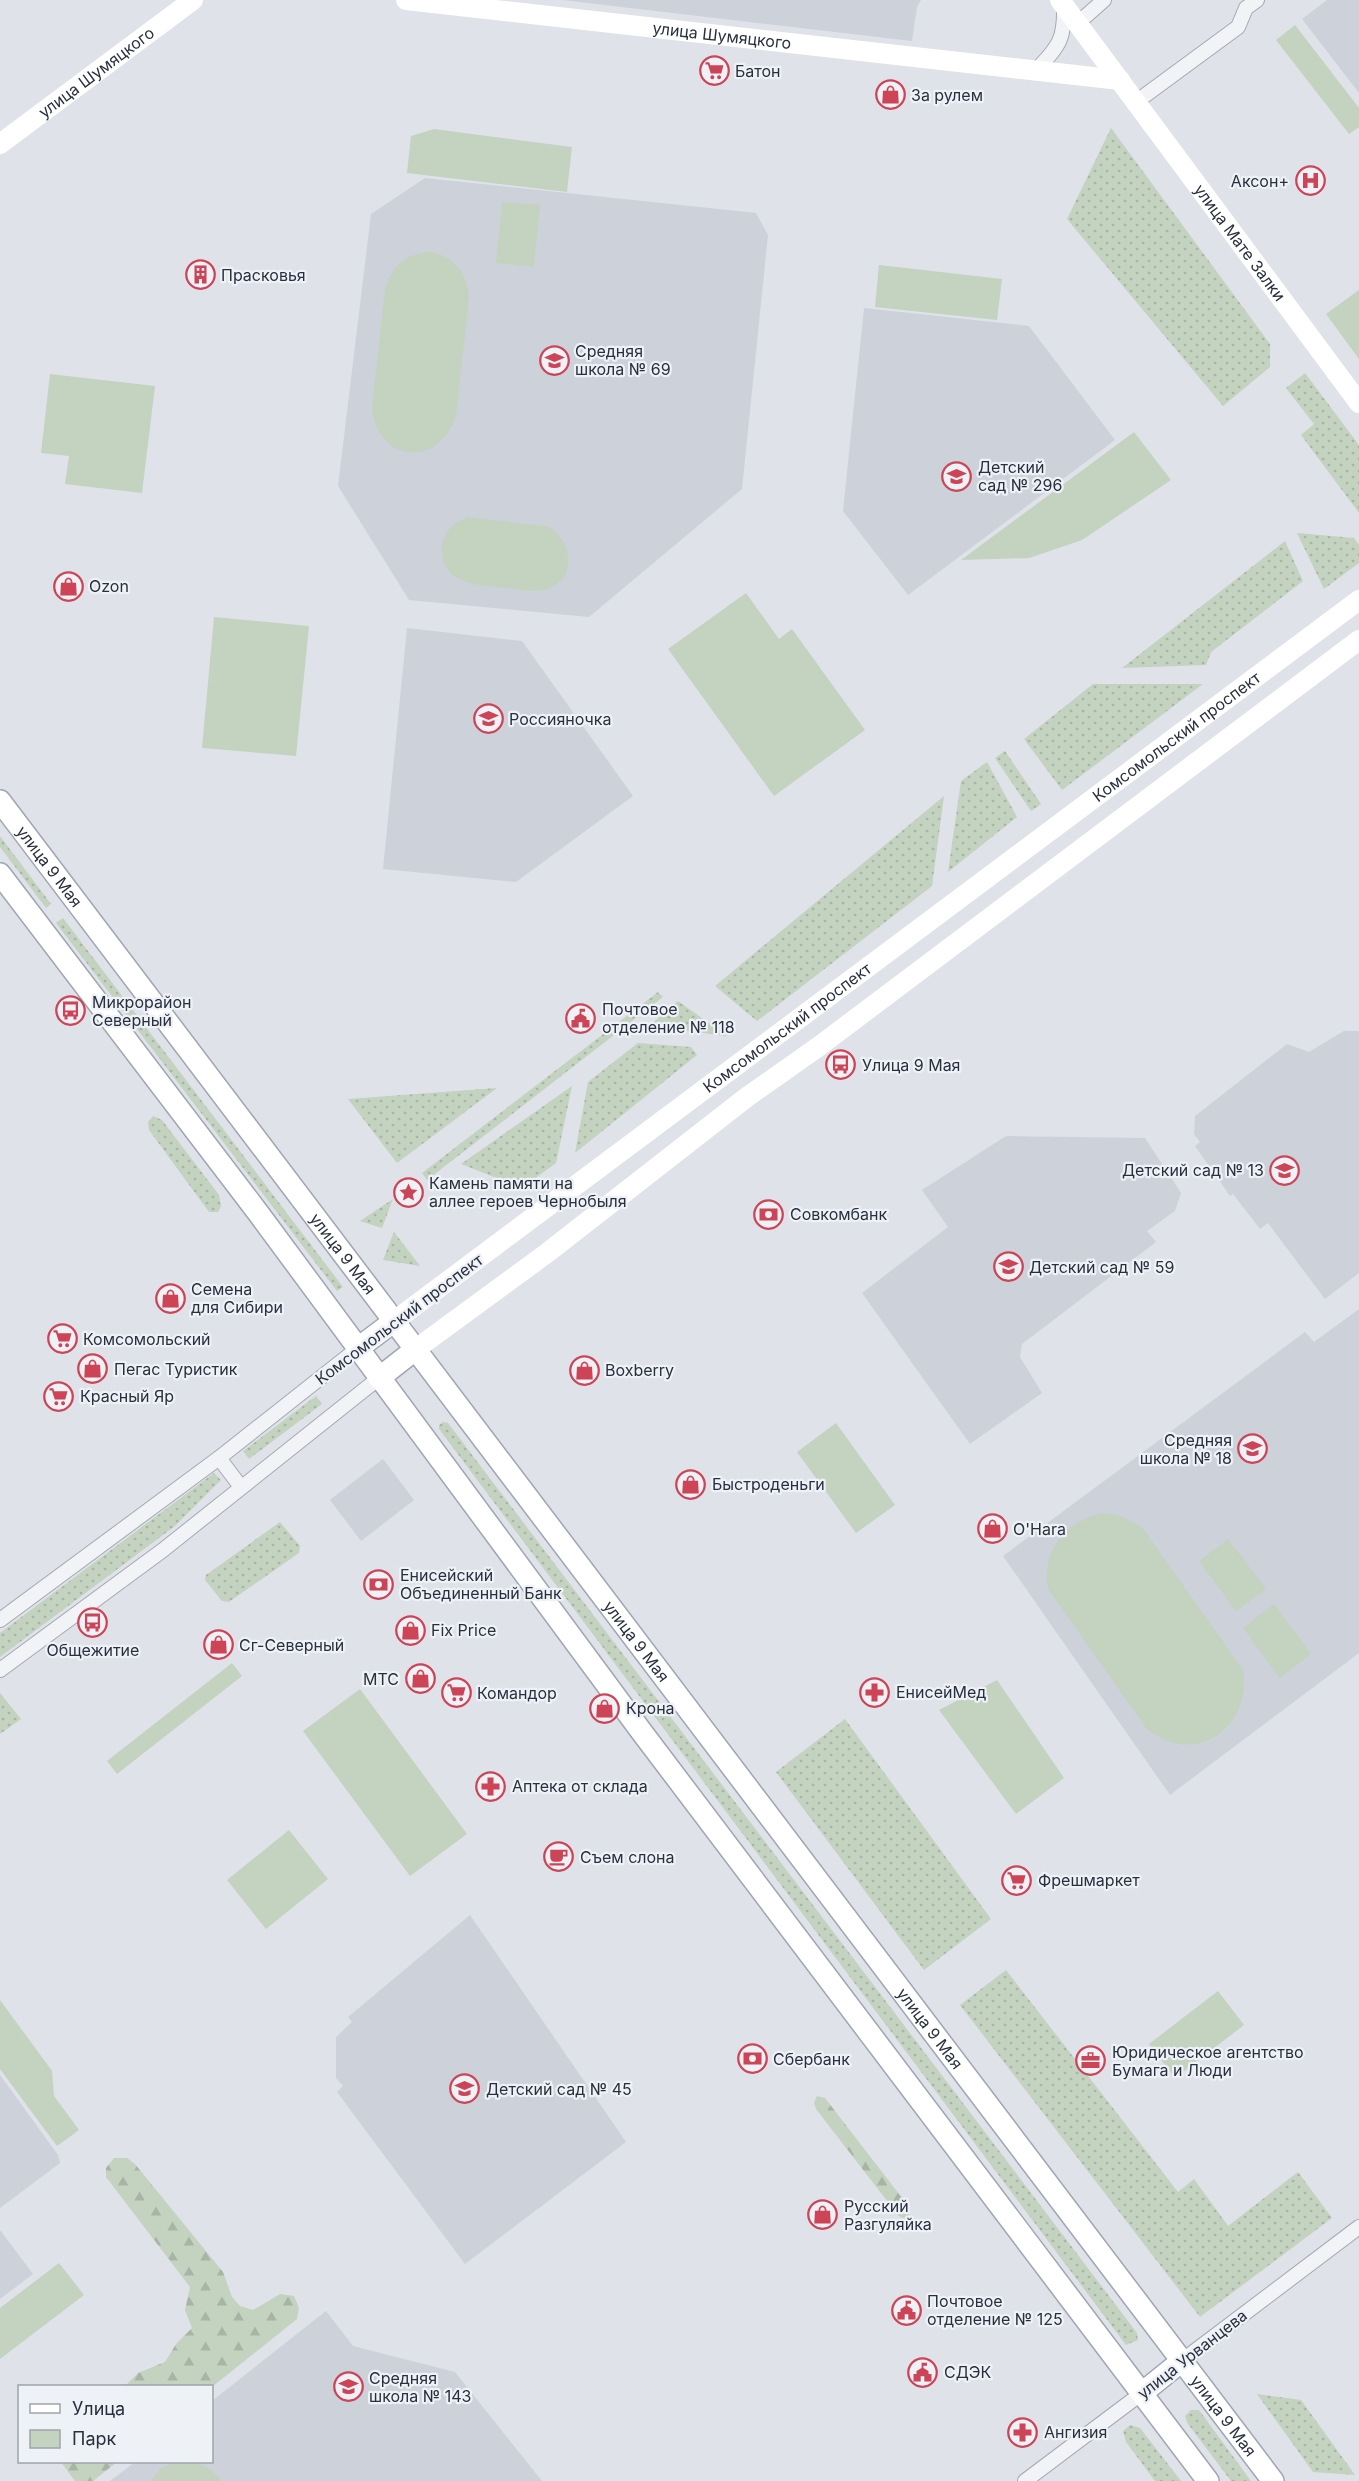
<svg xmlns="http://www.w3.org/2000/svg" width="1359" height="2481" font-family="Inter,sans-serif">
	<style>
		.built { fill: #cdd1da }
		.grass { fill: url(#grass-dots) }
		.forest { fill: url(#forest-firs) }
		.green { fill: #c4d2c0 }
		.lines { fill: none; stroke-linecap: round; stroke-linejoin: round }
		.street-casing { stroke: #a4a9b2; stroke-width: 16 }
		.primary-casing { stroke: #9ea6b3; stroke-width: 24 }
		.street { stroke: #f1f3f6; stroke-width: 14 }
		.secondary { stroke: #fff; stroke-width: 20 }
		.primary { stroke: #fff; stroke-width: 21 }
		.labels { text-anchor: middle; stroke-width: 4.5; stroke-linejoin: round; paint-order: stroke }
		.street-label { font-size: 16px; fill: #28303f; stroke: #eef1f5 }
		.poi-label { font-size: 16px; fill: #28303f; stroke: #eef1f5; text-anchor: start }
	</style>
	<defs>
		<pattern id="grass-dots" width="8" height="8" patternUnits="userSpaceOnUse" patternTransform="scale(1.5)"><rect width="8" height="8" fill="#c4d2c0"/><path d="M2 2h.1M6 6h.1" fill="none" stroke="#a8b5a6" stroke-width="1.8" stroke-linecap="round"/></pattern>
		<pattern id="forest-firs" width="22" height="20" patternUnits="userSpaceOnUse" patternTransform="scale(1.5)"><rect width="22" height="20" fill="#c4d2c0"/><path d="M5 1l3.5 6h-7zM16 11l3.5 6h-7z" fill="#a8b5a6"/></pattern>
	</defs>
	<rect width="100%" height="100%" fill="#dfe2e8"/>
	<g class="built">
		<path d="M562 0H921L917 7 912 41Z"/>
		<path d="M1327 0H1359V93L1302 19Z"/>
		<path d="M425 178 756 213 768 235 742 489 589 617 409 600 338 486 371 214Z"/>
		<path d="M864 308 1029 326 1115 440 908 595 843 511Z"/>
		<path d="M407 628 522 641 633 796 516 882 383 869Z"/>
		<path d="M1344 1031H1359V1273L1325 1299 1268 1223 1260 1229 1233 1194 1230 1196 1195 1146 1200 1142 1194 1134 1195 1116 1287 1044 1309 1052Z"/>
		<path d="M1006 1136 1145 1138 1181 1193 1175 1211 1147 1231 1156 1242 1022 1344 1020 1357 1042 1393 970 1444 862 1293 948 1227 922 1190Z"/>
		<path d="M1359 1309V1653L1170 1795 1003 1556 1305 1332 1314 1342Z"/>
		<path d="M383 1459 414 1500 361 1541 330 1500Z"/>
		<path d="M470 1915 626 2142 465 2264 337 2092 343 2086 336 2078V2037L352 2022 348 2017Z"/>
		<path d="M0 2075 58 2155 60 2163 0 2208Z"/>
		<path d="M0 2230 33 2274 0 2299Z"/>
		<path d="M326 2311 353 2346 455 2372 542 2481H110L135 2462H212V2401Z"/>
	</g>
	<g class="grass">
		<path d="M1111 128 1270 344V367L1223 406 1067 219Z"/>
		<path d="M1305 373 1359 445V513L1301 435 1314 424 1286 388Z"/>
		<path d="M1297 533 1354 538 1359 545V563L1324 589Z"/>
		<path d="M1285 541 1303 581 1211 652 1206 665 1122 668Z"/>
		<path d="M1093 684H1203L1062 790 1024 739Z"/>
		<path d="M1005 751 1041 804 1031 811 995 758Z"/>
		<path d="M987 762 1017 817 948 872 961 781Z"/>
		<path d="M944 796 932 886 757 1021 715 986Z"/>
		<path d="M0 836 51 904 46 908 0 847Z"/>
		<path d="M63 918 343 1287 337 1291 56 923Z"/>
		<path d="M658 992 663 997 427 1180 422 1173Z"/>
		<path d="M678 1001 727 1036 649 1026Z"/>
		<path d="M638 1043 691 1047 697 1055 575 1153 588 1082Z"/>
		<path d="M572 1086 556 1163 522 1188 461 1164Z"/>
		<path d="M497 1088 397 1163 348 1099Z"/>
		<path d="M153 1116 162 1120 219 1195 221 1206 218 1212H209L149 1130 148 1122Z"/>
		<path d="M393 1199 382 1228 360 1221Z"/>
		<path d="M394 1232 420 1266 383 1260Z"/>
		<path d="M316 1396 322 1404 249 1459 243 1451Z"/>
		<path d="M443 1422 448 1423 1137 2333 1138 2340 1126 2345 439 1429V1425Z"/>
		<path d="M214 1473 221 1480 175 1526 0 1657V1633Z"/>
		<path d="M280 1522 300 1546 299 1553 229 1602 222 1601 205 1580 206 1575Z"/>
		<path d="M0 1693 21 1719 0 1734Z"/>
		<path d="M845 1719 991 1919 924 1970 776 1772Z"/>
		<path d="M1006 1970 1178 2192 1194 2179 1228 2226 1298 2172 1332 2218 1200 2317 960 2005Z"/>
		<path d="M1257 2394 1301 2400 1355 2475 1313 2472Z"/>
		<path d="M1191 2410H1199L1251 2481H1231L1188 2424 1185 2416Z"/>
		<path d="M1130 2425 1140 2428 1181 2481H1155L1126 2442 1123 2431Z"/>
	</g>
	<g class="forest">
		<path d="M817 2096 825 2098 909 2207V2218H902L898 2215 816 2109 814 2103Z"/>
		<path d="M114 2158H127L135 2164 223 2272 232 2297 240 2306 253 2310 280 2294 294 2296 299 2308 297 2319 212 2387 125 2386 138 2373 165 2362 176 2344 192 2328 185 2310 190 2287 106 2177V2168Z"/>
		<path d="M61 2462H117L93 2481H75Z"/>
	</g>
	<g class="green">
		<path d="M1295 25 1359 108V127L1349 134 1276 40Z"/>
		<path d="M434 129 572 147 567 192 407 173 411 136Z"/>
		<path d="M502 202 540 205 534 267 496 263Z"/>
		<path d="M433 252C457 260 467 273 469 298L456 416C438 469 376 463 372 406L385 289C393 264 406 253 433 252Z"/>
		<path d="M879 265 1002 279 997 320 875 307Z"/>
		<path d="M1359 290V359L1326 314Z"/>
		<path d="M50 374 155 386 142 493 65 484 69 456 41 453Z"/>
		<path d="M1134 432 1171 480 1082 540 1029 558 961 560Z"/>
		<path d="M468 517 550 527C574 543 577 583 543 590 531 593 518 589 506 588 480 585 442 585 442 551 441 533 453 523 468 517Z"/>
		<path d="M746 593 779 639 792 629 865 730 774 796 668 649Z"/>
		<path d="M214 617 309 626 296 756 202 748Z"/>
		<path d="M836 1423 895 1505 856 1533 797 1452Z"/>
		<path d="M1102 1513C1120 1514 1130 1519 1144 1530L1243 1670C1252 1727 1195 1768 1147 1729L1048 1589C1041 1552 1065 1521 1102 1513Z"/>
		<path d="M1228 1539 1266 1589 1236 1611 1199 1561Z"/>
		<path d="M1274 1604 1311 1654 1280 1678 1243 1628Z"/>
		<path d="M232 1663 242 1676 117 1774 107 1761Z"/>
		<path d="M997 1680 1064 1778 1016 1814 939 1710Z"/>
		<path d="M360 1689 467 1834 410 1876 303 1731Z"/>
		<path d="M289 1830 328 1879 266 1929 227 1880Z"/>
		<path d="M1218 1991 1244 2025 1175 2078 1149 2044Z"/>
		<path d="M0 2000 52 2071 54 2096 79 2130 57 2146 0 2069Z"/>
		<path d="M59 2263 84 2295 0 2359V2308Z"/>
		<path d="M174 2462C195 2460 208 2464 221 2481H151L160 2469Z"/>
	</g>
	<g class="lines">
		<defs>
			<g id="street">
				<path d="M1078 23 1104 0"/>
				<path d="M1037 69C1060 46 1065 37 1064 5"/>
				<path d="M1136 102 1238 27 1246 8 1257 0"/>
				<path d="M219 1458 241 1487"/>
				<path d="M0 1620 219 1458 357 1349"/>
				<path d="M0 1670 163 1550 379 1378"/>
				<path d="M1183 2360 1359 2227"/>
				<path d="M1025 2481 1142 2393"/>
			</g>
			<g id="primary">
				<path id="s5" d="M0 801 1273 2481"/>
				<path d="M0 874 259 1214 641 1731 1208 2481"/>
				<path d="M357 1349 393 1322"/>
				<path d="M379 1378 416 1349"/>
				<path d="M1142 2393 1183 2360"/>
			</g>
		</defs>
		<use href="#street" class="street-casing"/>
		<use href="#primary" class="primary-casing"/>
		<use href="#street" class="street"/>
		<g class="secondary">
			<path id="s1" d="M406 0 1120 80"/>
			<path id="s2" d="M1060 0 1359 403"/>
			<path id="s3" d="M0 144 193 0"/>
			<path id="s4" d="M393 1322 1359 600"/>
			<path d="M416 1349 547 1253 747 1097 818 1047 1359 640"/>
		</g>
		<use href="#primary" class="primary"/>
	</g>
	<defs>
		<symbol id="supermarket-ring" viewBox="-11 -11 22 22"><circle r="9.5" fill="#eef1f5" stroke="#cc4456" stroke-width="1.5"/><path d="M-6-5.5h2.5l.6 2H6L4.5 2H-2.5L-4.4-4H-6ZM-1.5 3.2a1.3 1.3 0 1 0 .1 0ZM3 3.2a1.3 1.3 0 1 0 .1 0Z" fill="#cc4456"/></symbol>
		<symbol id="shop-ring" viewBox="-11 -11 22 22"><circle r="9.5" fill="#eef1f5" stroke="#cc4456" stroke-width="1.5"/><path d="M-5-2.5h2.3a2.7 3.5 0 0 1 5.4 0H5L5.5 6h-11ZM-1.5-2.5h3a1.5 2.3 0 0 0-3 0Z" fill="#cc4456"/></symbol>
		<symbol id="hospital-ring" viewBox="-11 -11 22 22"><circle r="9.5" fill="#eef1f5" stroke="#cc4456" stroke-width="1.5"/><path d="M-5-5h3v3.5h4V-5h3V5h-3V1.5h-4V5h-3Z" fill="#cc4456"/></symbol>
		<symbol id="building-ring" viewBox="-11 -11 22 22"><circle r="9.5" fill="#eef1f5" stroke="#cc4456" stroke-width="1.5"/><path d="M-4-6H4V6H1V3H-1V6H-4ZM-2.5-4.3h1.7v1.8h-1.7ZM.8-4.3h1.7v1.8H.8ZM-2.5-1h1.7V.8h-1.7ZM.8-1h1.7V.8H.8Z" fill="#cc4456"/></symbol>
		<symbol id="school-ring" viewBox="-11 -11 22 22"><circle r="9.5" fill="#eef1f5" stroke="#cc4456" stroke-width="1.5"/><path d="M0-5L7-2L0 1L-7-2ZM-4 1L0 2.5L4 1V4Q0 6-4 4Z" fill="#cc4456"/></symbol>
		<symbol id="bus-ring" viewBox="-11 -11 22 22"><circle r="9.5" fill="#eef1f5" stroke="#cc4456" stroke-width="1.5"/><path d="M-5-6H5V4H4V6H2V4H-2V6H-4V4H-5ZM-3.5-4V0h7V-4ZM-3.5 1.2v1.5H-2V1.2ZM2 1.2v1.5H3.5V1.2Z" fill="#cc4456"/></symbol>
		<symbol id="civic-ring" viewBox="-11 -11 22 22"><circle r="9.5" fill="#eef1f5" stroke="#cc4456" stroke-width="1.5"/><path d="M-.6-6.5H3V-4.5H.6V-3L4-1V1h2V6H-6V1h2V-1L-.6-3ZM-1.2 2.5V6h2.4V2.5Z" fill="#cc4456"/></symbol>
		<symbol id="sight-ring" viewBox="-11 -11 22 22"><circle r="9.5" fill="#eef1f5" stroke="#cc4456" stroke-width="1.5"/><path d="M0-6L1.8-2.2L6-1.7L2.9 1.2L3.7 5.4L0 3.3L-3.7 5.4L-2.9 1.2L-6-1.7L-1.8-2.2Z" fill="#cc4456"/></symbol>
		<symbol id="bank-ring" viewBox="-11 -11 22 22"><circle r="9.5" fill="#eef1f5" stroke="#cc4456" stroke-width="1.5"/><path d="M-6-4H6V4H-6ZM0-2.3a2.3 2.3 0 1 0 0 4.6a2.3 2.3 0 1 0 0-4.6Z" fill="#cc4456"/></symbol>
		<symbol id="pharmacy-ring" viewBox="-11 -11 22 22"><circle r="9.5" fill="#eef1f5" stroke="#cc4456" stroke-width="1.5"/><path d="M-2-6h4v4h4v4h-4v4h-4v-4h-4v-4h4Z" fill="#cc4456"/></symbol>
		<symbol id="cafe-ring" viewBox="-11 -11 22 22"><circle r="9.5" fill="#eef1f5" stroke="#cc4456" stroke-width="1.5"/><path d="M-5.5-4.5H6V0H3Q3 3.5 0 3.5H-2.5Q-5.5 3.5-5.5 0ZM3-3.2v2h1.7v-2ZM-6 4.5H4V6H-6Z" fill="#cc4456"/></symbol>
		<symbol id="office-ring" viewBox="-11 -11 22 22"><circle r="9.5" fill="#eef1f5" stroke="#cc4456" stroke-width="1.5"/><path d="M-6-3h4V-5.5h4V-3h4V5H-6ZM-1-4.5V-3h2v-1.5ZM-6 0V1H6V0Z" fill="#cc4456"/></symbol>
	</defs>
	<g fill-rule="evenodd">
		<use href="#supermarket-ring" x="698" y="54" width="33" height="33"/>
		<use href="#shop-ring" x="874" y="78" width="33" height="33"/>
		<use href="#hospital-ring" x="1294" y="164" width="33" height="33"/>
		<use href="#building-ring" x="184" y="258" width="33" height="33"/>
		<use href="#school-ring" x="538" y="344" width="33" height="33"/>
		<use href="#school-ring" x="940" y="460" width="33" height="33"/>
		<use href="#shop-ring" x="52" y="570" width="33" height="33"/>
		<use href="#school-ring" x="472" y="702" width="33" height="33"/>
		<use href="#bus-ring" x="54" y="994" width="33" height="33"/>
		<use href="#civic-ring" x="564" y="1002" width="33" height="33"/>
		<use href="#bus-ring" x="824" y="1048" width="33" height="33"/>
		<use href="#school-ring" x="1268" y="1154" width="33" height="33"/>
		<use href="#sight-ring" x="392" y="1176" width="33" height="33"/>
		<use href="#bank-ring" x="752" y="1198" width="33" height="33"/>
		<use href="#school-ring" x="992" y="1250" width="33" height="33"/>
		<use href="#shop-ring" x="154" y="1282" width="33" height="33"/>
		<use href="#supermarket-ring" x="46" y="1322" width="33" height="33"/>
		<use href="#shop-ring" x="76" y="1352" width="33" height="33"/>
		<use href="#shop-ring" x="568" y="1354" width="33" height="33"/>
		<use href="#supermarket-ring" x="42" y="1380" width="33" height="33"/>
		<use href="#school-ring" x="1236" y="1432" width="33" height="33"/>
		<use href="#shop-ring" x="674" y="1468" width="33" height="33"/>
		<use href="#shop-ring" x="976" y="1512" width="33" height="33"/>
		<use href="#bank-ring" x="362" y="1568" width="33" height="33"/>
		<use href="#bus-ring" x="76" y="1606" width="33" height="33"/>
		<use href="#shop-ring" x="394" y="1614" width="33" height="33"/>
		<use href="#shop-ring" x="202" y="1628" width="33" height="33"/>
		<use href="#shop-ring" x="404" y="1662" width="33" height="33"/>
		<use href="#pharmacy-ring" x="858" y="1676" width="33" height="33"/>
		<use href="#supermarket-ring" x="440" y="1676" width="33" height="33"/>
		<use href="#shop-ring" x="588" y="1692" width="33" height="33"/>
		<use href="#pharmacy-ring" x="474" y="1770" width="33" height="33"/>
		<use href="#cafe-ring" x="542" y="1840" width="33" height="33"/>
		<use href="#supermarket-ring" x="1000" y="1864" width="33" height="33"/>
		<use href="#bank-ring" x="736" y="2042" width="33" height="33"/>
		<use href="#office-ring" x="1074" y="2044" width="33" height="33"/>
		<use href="#school-ring" x="448" y="2072" width="33" height="33"/>
		<use href="#shop-ring" x="806" y="2198" width="33" height="33"/>
		<use href="#civic-ring" x="890" y="2294" width="33" height="33"/>
		<use href="#civic-ring" x="906" y="2356" width="33" height="33"/>
		<use href="#school-ring" x="332" y="2370" width="33" height="33"/>
		<use href="#pharmacy-ring" x="1006" y="2416" width="33" height="33"/>
	</g>
	<g class="labels">
		<g class="street-label">
			<text dy="6" stroke="none"><textPath href="#s1" startOffset="318">улица Шумяцкого</textPath></text>
			<text dy="6" stroke="none"><textPath href="#s3" startOffset="120">улица Шумяцкого</textPath></text>
			<text dy="6" stroke="none"><textPath href="#s2" startOffset="302">улица Мате Залки</textPath></text>
			<text dy="6" stroke="none"><textPath href="#s4" startOffset="978">Комсомольский проспект</textPath></text>
			<text dy="6" stroke="none"><textPath href="#s5" startOffset="82">улица 9 Мая</textPath></text>
			<text dy="6" stroke="none"><textPath href="#s4" startOffset="492">Комсомольский проспект</textPath></text>
			<text dy="6" stroke="none"><textPath href="#s5" startOffset="568">улица 9 Мая</textPath></text>
			<text transform="translate(399 1319) rotate(-37)" y="6">Комсомольский проспект</text>
			<text dy="6" stroke="none"><textPath href="#s5" startOffset="1054">улица 9 Мая</textPath></text>
			<text dy="6" stroke="none"><textPath href="#s5" startOffset="1540">улица 9 Мая</textPath></text>
			<text transform="translate(1192 2354) rotate(-38)" y="6">улица Урванцева</text>
			<text dy="6" stroke="none"><textPath href="#s5" startOffset="2026">улица 9 Мая</textPath></text>
		</g>
		<g class="poi-label">
			<text x="735" y="77">Батон</text>
			<text x="911" y="101">За рулем</text>
			<text x="1289" y="187" text-anchor="end">Аксон+</text>
			<text x="221" y="281">Прасковья</text>
			<text x="575" y="357">Средняя<tspan x="575" dy="18">школа № 69</tspan></text>
			<text x="978" y="473">Детский<tspan x="978" dy="18">сад № 296</tspan></text>
			<text x="89" y="592">Ozon</text>
			<text x="509" y="725">Россияночка</text>
			<text x="92" y="1008">Микрорайон<tspan x="92" dy="18">Северный</tspan></text>
			<text x="602" y="1015">Почтовое<tspan x="602" dy="18">отделение № 118</tspan></text>
			<text x="862" y="1071">Улица 9 Мая</text>
			<text x="1264" y="1176" text-anchor="end">Детский сад № 13</text>
			<text x="429" y="1189">Камень памяти на<tspan x="429" dy="18">аллее героев Чернобыля</tspan></text>
			<text x="790" y="1220">Совкомбанк</text>
			<text x="1029" y="1273">Детский сад № 59</text>
			<text x="191" y="1295">Семена<tspan x="191" dy="18">для Сибири</tspan></text>
			<text x="83" y="1345">Комсомольский</text>
			<text x="114" y="1375">Пегас Туристик</text>
			<text x="605" y="1376">Boxberry</text>
			<text x="80" y="1402">Красный Яр</text>
			<text x="1232" y="1446" text-anchor="end">Средняя<tspan x="1232" dy="18">школа № 18</tspan></text>
			<text x="712" y="1490">Быстроденьги</text>
			<text x="1013" y="1535">O'Hara</text>
			<text x="400" y="1581">Енисейский<tspan x="400" dy="18">Объединенный Банк</tspan></text>
			<text x="431" y="1636">Fix Price</text>
			<text x="239" y="1651">Сг-Северный</text>
			<text x="93" y="1656" text-anchor="middle">Общежитие</text>
			<text x="399" y="1685" text-anchor="end">МТС</text>
			<text x="896" y="1698">ЕнисейМед</text>
			<text x="477" y="1699">Командор</text>
			<text x="626" y="1714">Крона</text>
			<text x="512" y="1792">Аптека от склада</text>
			<text x="580" y="1863">Съем слона</text>
			<text x="1038" y="1886">Фрешмаркет</text>
			<text x="1112" y="2058">Юридическое агентство<tspan x="1112" dy="18">Бумага и Люди</tspan></text>
			<text x="773" y="2065">Сбербанк</text>
			<text x="486" y="2095">Детский сад № 45</text>
			<text x="844" y="2212">Русский<tspan x="844" dy="18">Разгуляйка</tspan></text>
			<text x="927" y="2307">Почтовое<tspan x="927" dy="18">отделение № 125</tspan></text>
			<text x="944" y="2378">СДЭК</text>
			<text x="369" y="2384">Средняя<tspan x="369" dy="18">школа № 143</tspan></text>
			<text x="1044" y="2438">Ангизия</text>
		</g>
	</g>
	<rect x="18" y="2385" width="195" height="78" fill="#eef1f5" stroke="#9fa4ac" stroke-width="1.5"/>
	<rect x="30" y="2404" width="30" height="9" fill="#ffffff" stroke="#9fa4ac" stroke-width="1.5"/>
	<text x="72" y="2415" font-size="18" fill="#28303f">Улица</text>
	<rect x="30" y="2430" width="30" height="18" fill="#c4d2c0" stroke="#9fa4ac" stroke-width="1.5"/>
	<text x="72" y="2445" font-size="18" fill="#28303f">Парк</text>
</svg>
